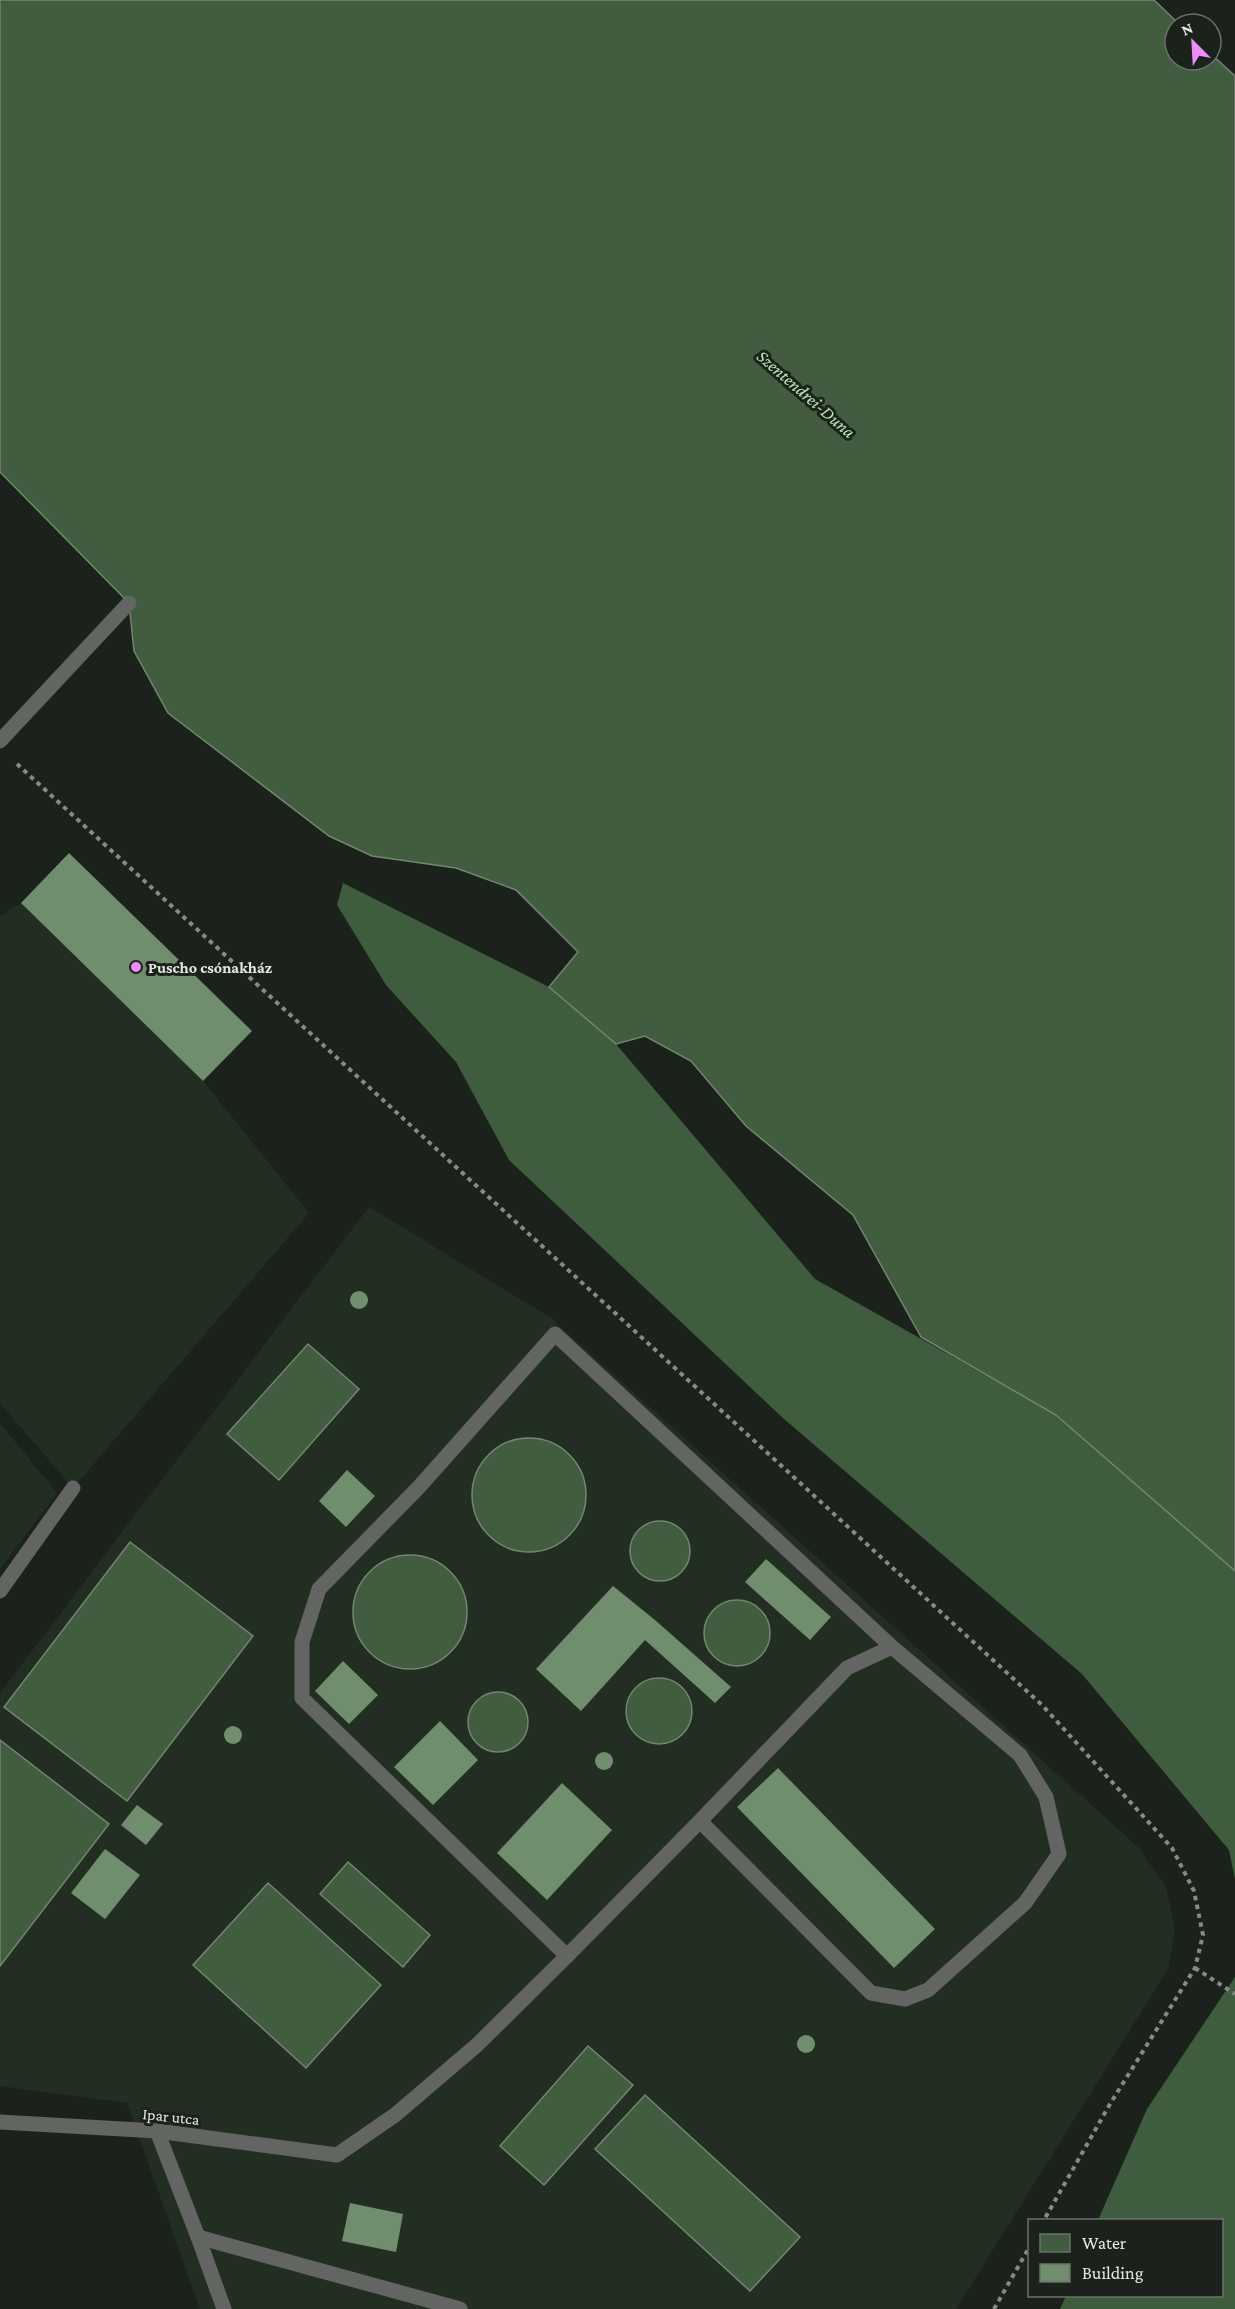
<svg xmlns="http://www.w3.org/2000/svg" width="1235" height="2309" font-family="'Crimson Pro',serif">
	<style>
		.built { fill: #232e23 }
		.forest { fill: #405c3e }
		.water { fill: #415c3f; stroke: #728670; stroke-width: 1.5 }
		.building { fill: #708e6e }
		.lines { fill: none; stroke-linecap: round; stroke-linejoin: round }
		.path { stroke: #858b85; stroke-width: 4; stroke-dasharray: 4.5 4.5; stroke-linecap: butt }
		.service { stroke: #626561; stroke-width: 15 }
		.tree { fill: #718f6f }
		.poi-dot { fill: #ed8cf9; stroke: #1b221b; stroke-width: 2 }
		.labels { text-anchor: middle; stroke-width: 6; stroke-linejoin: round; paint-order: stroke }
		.poi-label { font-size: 16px; font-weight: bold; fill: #e4e8e3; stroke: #1b221b; text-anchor: start }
		.street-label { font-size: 16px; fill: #e4e8e3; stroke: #1b221b }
		.water-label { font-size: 18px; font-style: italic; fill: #b7e8b3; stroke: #1b221b }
	</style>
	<rect width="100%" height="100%" fill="#1b221b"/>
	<g class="built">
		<path d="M21 903 203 1081 309 1213 73 1488 0 1403V916Z"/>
		<path d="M369 1207 551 1318 1138 1847 1166 1887 1175 1929 1168 1969 956 2309H200L127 2103 0 2086V1693Z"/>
		<path d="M0 1423 57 1493 0 1569Z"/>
	</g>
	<g class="forest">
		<path d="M343 883 549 987 616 1044 815 1279 1056 1415 1235 1571V1879L1229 1850 1082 1674 784 1419 509 1160 456 1062 386 985 337 905Z"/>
		<path d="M1235 1977V2309H1060L1066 2296H1222V2220H1098L1147 2109Z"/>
	</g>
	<g class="water">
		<path d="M0 0H1154L1179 24H1175V60H1211V54L1235 76V1571L1056 1415 921 1337 853 1215 746 1126 691 1061 645 1036 616 1044 549 987 578 952 516 890 456 868 372 856 329 836 168 713 134 651 129 603 0 472Z"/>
		<path d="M308 1344 359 1389 279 1480 227 1434Z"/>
		<circle cx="529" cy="1495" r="57"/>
		<circle cx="660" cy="1551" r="30"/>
		<path d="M130 1542 253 1636 127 1801 4 1707Z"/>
		<circle cx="410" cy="1612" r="57"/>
		<circle cx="737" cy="1633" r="33"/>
		<circle cx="659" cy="1711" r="33"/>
		<circle cx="498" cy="1722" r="30"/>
		<path d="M0 1740 109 1824 0 1966Z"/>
		<path d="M348 1862 430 1935 403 1967 320 1894Z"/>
		<path d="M268 1883 381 1985 306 2068 193 1965Z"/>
		<path d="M588 2046 633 2085 544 2185 500 2146Z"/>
		<path d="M645 2095 800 2237 750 2291 595 2149Z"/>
	</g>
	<g class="building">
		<path d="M69 853 252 1031 203 1081 21 903Z"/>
		<path d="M347 1470 375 1496 346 1527 319 1501Z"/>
		<path d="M766 1559 831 1617 810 1640 745 1582Z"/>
		<path d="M613 1586 655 1620 731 1687 715 1703 645 1640 581 1711 536 1669Z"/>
		<path d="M343 1661 378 1695 349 1724 315 1691Z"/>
		<path d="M440 1721 478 1760 433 1805 394 1767Z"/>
		<path d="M778 1768 935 1929 894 1968 737 1807Z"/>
		<path d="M562 1783 612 1830 547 1900 497 1853Z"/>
		<path d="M137 1805 163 1824 146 1845 121 1825Z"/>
		<path d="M105 1849 140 1875 105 1919 71 1893Z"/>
		<path d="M350 2203 403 2214 396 2252 342 2241Z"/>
	</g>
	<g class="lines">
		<g class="path">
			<path d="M17 764 1042 1705 1172 1848 1194 1891 1203 1935 1195 1968 1110 2104 1044 2220"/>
			<path d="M1195 1968 1235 1994"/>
			<path d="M994 2309 1030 2246"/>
		</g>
		<g class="service">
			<path d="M0 741 129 603"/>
			<path d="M0 1591 73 1488"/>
			<path d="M700 1821 847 1668 892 1647 1020 1755 1046 1797 1059 1854 1025 1903 928 1990 905 1999 871 1993 700 1821 567 1956 302 1698V1642L319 1589 419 1487 555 1334 892 1647"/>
			<path d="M0 2122 157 2131 337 2155 395 2115 477 2045 567 1956"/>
			<path d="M157 2131 198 2237 460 2309"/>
			<path d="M198 2237 224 2309"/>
		</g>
	</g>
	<g class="tree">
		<circle cx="359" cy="1300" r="9"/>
		<circle cx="233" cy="1735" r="9"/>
		<circle cx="604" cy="1761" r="9"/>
		<circle cx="806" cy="2044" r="9"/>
	</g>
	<circle class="poi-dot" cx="136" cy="967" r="6"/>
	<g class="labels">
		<g class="poi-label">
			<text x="148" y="973">Puscho csónakház</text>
		</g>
		<g class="street-label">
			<text transform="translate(171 2116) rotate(6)" y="6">Ipar utca</text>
		</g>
		<g class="water-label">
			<text transform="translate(806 394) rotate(41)" y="6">Szentendrei-Duna</text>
		</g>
	</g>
	<rect x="1028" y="2219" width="195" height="78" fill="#1b221b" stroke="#6b716b" stroke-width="1.5"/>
	<rect x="1040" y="2234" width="30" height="18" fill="#415c3f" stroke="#6b716b" stroke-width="1.5"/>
	<text x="1082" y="2249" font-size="18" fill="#e4e8e3">Water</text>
	<rect x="1040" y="2264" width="30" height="18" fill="#708e6e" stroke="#6b716b" stroke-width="1.5"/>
	<text x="1082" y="2279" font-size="18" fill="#e4e8e3">Building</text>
	<g transform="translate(1193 42) rotate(336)"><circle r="28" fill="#1b221b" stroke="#6b716b" stroke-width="1.5"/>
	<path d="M0-4.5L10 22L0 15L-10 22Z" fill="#ed8cf9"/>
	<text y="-9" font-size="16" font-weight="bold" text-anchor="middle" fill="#e4e8e3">N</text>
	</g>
</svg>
